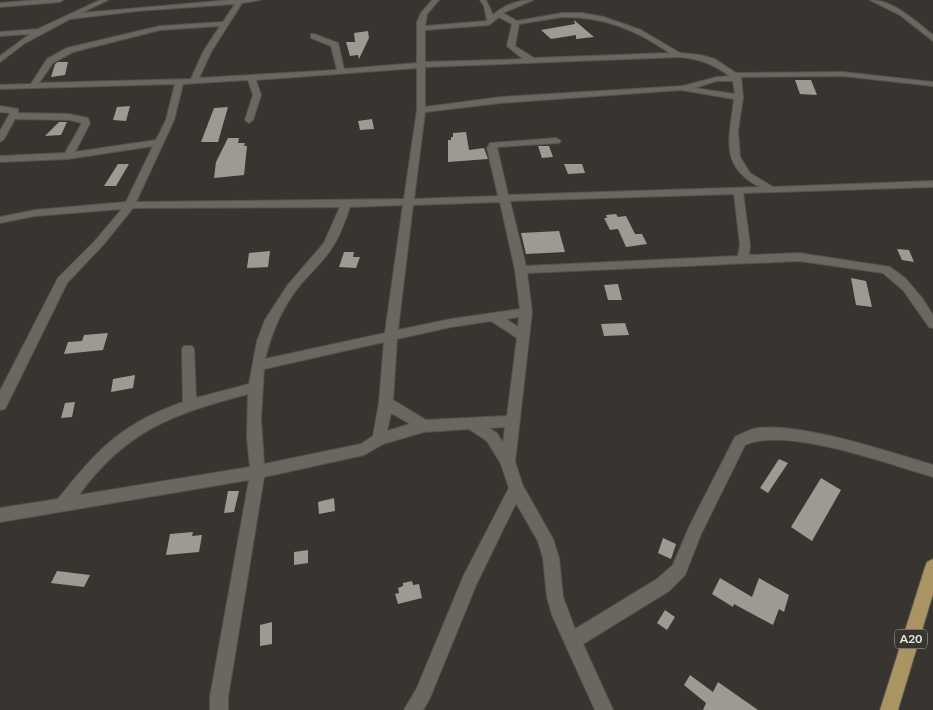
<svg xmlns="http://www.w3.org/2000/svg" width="933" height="710" font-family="Lato,sans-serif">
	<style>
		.building { fill: #9d9a93 }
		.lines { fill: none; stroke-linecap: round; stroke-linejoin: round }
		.minor-casing { stroke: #54524e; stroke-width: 2 }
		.major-casing { stroke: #54524e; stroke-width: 2 }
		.minor { fill: #6a6761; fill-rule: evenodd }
		.major { fill: #aa9463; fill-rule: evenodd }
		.labels { text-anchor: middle; stroke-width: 5; stroke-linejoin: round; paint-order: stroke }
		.shield { fill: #383530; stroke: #b6b4af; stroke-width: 1 }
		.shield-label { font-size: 12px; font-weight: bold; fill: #eceae6 }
	</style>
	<rect width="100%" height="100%" fill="#383530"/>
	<g class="building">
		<path d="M574 20 594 37 576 39V35L551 39 541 30 575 24Z"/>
		<path d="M368 31 369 38 359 59 358 55 350 56 346 42H355L354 33Z"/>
		<path d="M58 62H68L65 75 51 77 55 64Z"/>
		<path d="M795 80H811L817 95 800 94Z"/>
		<path d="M130 106 126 121 113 120 117 107Z"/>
		<path d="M228 107 218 142H201L214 108Z"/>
		<path d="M372 119 374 129 360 130 358 121Z"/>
		<path d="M59 122H67L61 135 45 136Z"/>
		<path d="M466 132 469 150 484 148 488 159 448 162V140H451V137H453V133Z"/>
		<path d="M228 138H239L238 143H245L244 146H247L244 175 214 178 216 162Z"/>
		<path d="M538 146H549L553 157 542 158Z"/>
		<path d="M118 164H129L116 186H104Z"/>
		<path d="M564 164H582L585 173 568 174Z"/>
		<path d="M616 214 618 217 626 216 635 234H642L647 244 626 247 618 229 610 230 604 218H607L606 215Z"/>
		<path d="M559 231 565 252 526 254 521 233Z"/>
		<path d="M897 249 909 250 914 262 902 260Z"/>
		<path d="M270 251 268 267 247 268 249 253Z"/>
		<path d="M344 252H354L353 257H360L356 268 339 267Z"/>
		<path d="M851 278 866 281 872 307 856 305Z"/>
		<path d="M618 284 622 300H608L604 285Z"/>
		<path d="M625 323 629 335 604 336 601 324Z"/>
		<path d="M108 333 103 350 64 354 68 342 82 341 84 335Z"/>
		<path d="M135 375 133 388 111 392 113 379Z"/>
		<path d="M75 402 72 417 61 418 65 403Z"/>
		<path d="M779 459 788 463 768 493 760 488Z"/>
		<path d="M821 478 841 490 812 541 791 527Z"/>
		<path d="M228 491H239L234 512 224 513Z"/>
		<path d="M334 498 335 511 319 514 318 502Z"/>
		<path d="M193 532 192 536 202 535 199 552 166 555 170 534Z"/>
		<path d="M663 538 676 544 671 559 658 553Z"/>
		<path d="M308 550V563L294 565V552Z"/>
		<path d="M57 571 90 575 84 587 51 583Z"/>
		<path d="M720 578 752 597 759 578 789 595 784 612 779 609 773 625 734 604 733 607 712 594Z"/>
		<path d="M412 581 413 585 419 584 422 598 398 604 395 594 399 593 398 588 403 586V583Z"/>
		<path d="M665 610 675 617 667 630 657 623Z"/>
		<path d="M272 622V644L260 646V625Z"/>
		<path d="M690 675 713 692 718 682 758 710H703L706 703 684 685Z"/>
	</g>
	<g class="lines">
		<defs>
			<g id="minor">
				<path d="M36 0H63L60 2 0 7V3Z"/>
				<path d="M100 0H108L81 13 230 0H260L242 3 211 52 199 78 337 70 331 46 311 38V34H314L338 43 344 69 417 63V22L421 13 432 0H439L427 14 425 26 487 21 484 6 480 0H486L493 15C504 5 518 0 533 0L503 13 517 21 562 13H582L604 17 641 30 680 53 700 55 715 59 736 73 843 72 933 82V86L843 76 741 77 743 97 738 131 740 157 750 173 773 187 933 181V187L743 193 750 245 749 255 799 253 890 267 905 278 922 298 933 315V328L929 327 903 290 883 273 799 261 527 273 532 312 515 462 523 486 553 539 559 558 563 597 575 629 657 579 673 565 689 527 735 437C741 434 747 431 753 429 795 420 890 452 933 465V477C889 464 786 426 745 445L701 534 685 575 669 591 583 644 613 710H595L552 615 547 597 543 558 538 541 516 503 476 585 429 700 423 710H404L417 688 464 575 509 488 501 464 487 441 469 429 424 432 383 444 364 455 264 477 228 697V710H210V697L249 480 0 522V508L58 499C99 448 121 424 183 402L182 349 184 346H192L194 349 196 398 249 384 257 341 265 320 287 286 324 243 340 207 133 208 103 245 67 283 5 409 0 410V391L58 278 95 241 122 209 35 216 0 223V217L35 210 126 202 153 146 68 159 0 162V156L65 153 82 123 69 120 15 119 4 139 0 142V131L10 113 0 112V106L18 109V113L69 114 88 118 90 123 75 152 156 140 166 120 175 84 0 89V85L31 84 47 59 67 48 160 26 223 22 235 4 137 11 70 19 25 43 0 62V56L30 34 0 36V32L38 29ZM499 17 512 24 507 46 523 59 425 62V30L489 25ZM562 17C605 17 634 29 670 53L534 58 515 46 519 24ZM220 26 203 52 191 79 39 83 53 63 73 52 160 30ZM678 57C701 59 710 63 730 76L717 77 683 86 501 97 425 107V67ZM417 68V110L404 199 136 202 174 120 183 84 248 80 253 95 245 120 249 123 253 120 261 95 256 80ZM717 81H733L735 94 694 88ZM681 90 734 99C730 137 718 166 760 187L508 195 497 147 559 143 561 141 556 138 490 143 487 148 498 196 414 199 425 112 501 103ZM734 194 740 245 738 256 526 266 510 201ZM500 202 515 270 520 309 451 319 398 330 413 205ZM403 205 385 333 265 359C272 331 282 307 300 285 311 272 324 261 333 246 341 234 345 220 350 207ZM519 317 518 327 506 319ZM491 321 517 338 507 416 426 420 393 400 397 339 451 327ZM384 342 379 403 373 436 361 444 264 464 261 418 264 369ZM248 394 247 438 250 467 79 495C126 430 173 414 248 394ZM391 413 410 424 387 431ZM505 427 503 443 497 433 489 428Z"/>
				<path d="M870 0C894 0 915 21 933 35V41L900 15Z"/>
			</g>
			<path id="major" d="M933 559V594L898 710H880L925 567 927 562Z"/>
		</defs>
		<use href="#minor" class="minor-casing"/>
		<use href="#major" class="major-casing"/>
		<use href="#minor" class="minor"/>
		<use href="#major" class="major"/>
	</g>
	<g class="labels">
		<rect class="shield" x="895" y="629.5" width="32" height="19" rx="4"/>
		<g class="shield-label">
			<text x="911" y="643">A20</text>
		</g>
	</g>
</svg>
